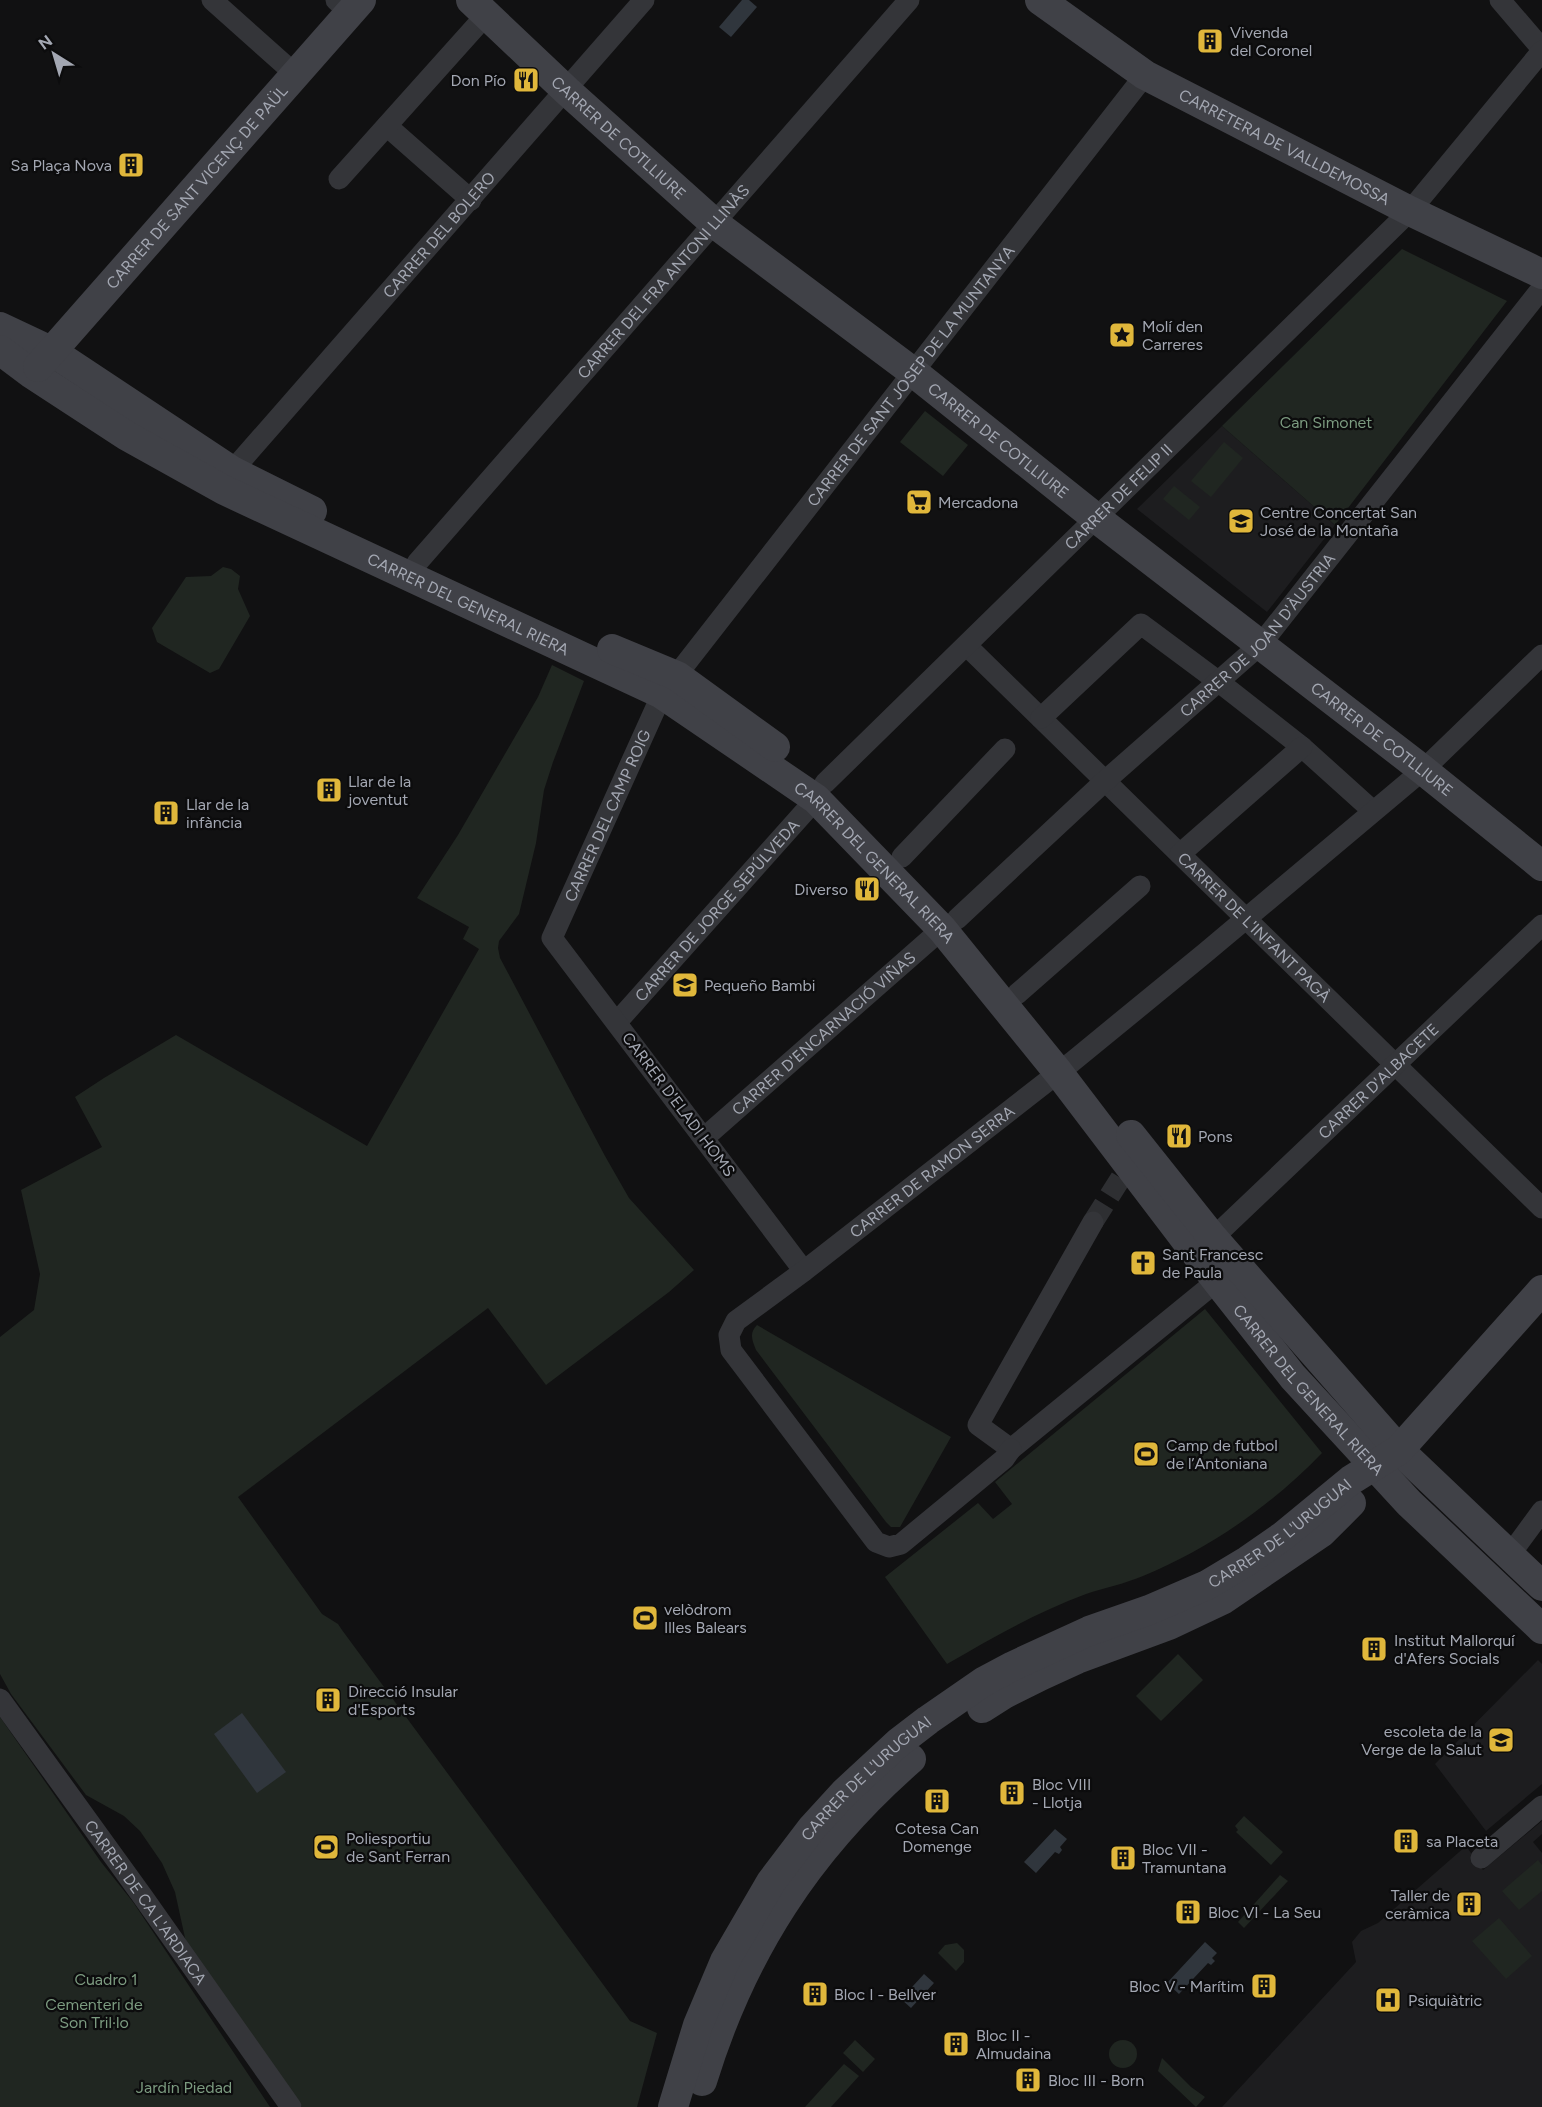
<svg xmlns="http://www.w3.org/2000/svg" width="1542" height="2107" font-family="Figtree,sans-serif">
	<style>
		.built { fill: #1d1d1f }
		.green { fill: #202621 }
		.water { fill: #30363d }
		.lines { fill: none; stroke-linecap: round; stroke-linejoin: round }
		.street-tunnel { stroke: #2e2f32; stroke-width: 21; stroke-dasharray: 21 10; stroke-linecap: butt }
		.street { stroke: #343539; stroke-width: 21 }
		.secondary { stroke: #404147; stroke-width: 30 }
		.labels { text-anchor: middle; stroke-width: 4.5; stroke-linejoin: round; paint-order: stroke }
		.poi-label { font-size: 16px; fill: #a3a7b2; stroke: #0c0c0d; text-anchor: start }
		.street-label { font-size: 16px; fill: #a3a7b2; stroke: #0c0c0d }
		.park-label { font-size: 16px; fill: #7c9b80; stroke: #0c0c0d }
	</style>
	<rect width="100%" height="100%" fill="#111112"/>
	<g class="built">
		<path d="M1222 426 1335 525 1267 612 1137 509Z"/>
		<path d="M1538 1660 1542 1664V1784L1486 1831 1435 1764Z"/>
		<path d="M1542 1821V1834L1533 1842 1542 1853V2107H1222L1356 1962 1352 1942 1361 1931 1378 1923 1466 1846 1483 1870Z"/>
	</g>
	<g class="green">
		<path d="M1402 249 1507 301 1335 525 1222 426Z"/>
		<path d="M925 411 968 445 943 476 900 442Z"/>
		<path d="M1224 442 1243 458 1211 497 1191 481Z"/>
		<path d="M1174 486 1200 507 1189 520 1163 499Z"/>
		<path d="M223 567 231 569 240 576 238 589 250 616 219 669 210 673 157 642 152 628 186 577 211 576Z"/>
		<path d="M552 665 584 681 553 762 544 790 536 843 519 914 499 941 498 948 500 958 605 1156 629 1198 694 1270 669 1292 546 1385 488 1308 238 1497 322 1614 338 1624 342 1630 630 2021 657 2033 637 2107H302L187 1947 175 1892 162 1863 140 1831 124 1816 86 1795 11 1694 0 1674V1337L34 1310 40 1274 21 1190 102 1147 75 1097 104 1078 176 1035 367 1146 479 949 463 939 469 927 417 898 458 835 538 697Z"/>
		<path d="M1205 1309 1322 1453C1272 1505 1209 1549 1143 1576 1124 1584 1104 1588 1086 1594 1037 1612 992 1638 947 1664L885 1577 978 1503 993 1519 1012 1504 995 1482Z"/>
		<path d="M757 1325 951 1437 900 1527H891L886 1522 756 1350C752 1340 749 1333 757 1325Z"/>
		<path d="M1178 1654 1203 1680 1161 1721 1136 1696Z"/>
		<path d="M0 1717 101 1862 133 1902 270 2107H0Z"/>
		<path d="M1244 1816 1283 1852 1271 1865 1236 1832 1238 1830 1235 1826Z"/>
		<path d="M1538 1860 1542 1865V1891L1519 1910 1502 1891Z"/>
		<path d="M1280 1875 1288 1881 1244 1928 1238 1922Z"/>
		<path d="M1499 1918 1532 1956 1506 1979 1472 1941Z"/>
		<path d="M957 1943 964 1950V1962L956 1971 938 1953 945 1945Z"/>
		<circle cx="1123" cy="2054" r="14"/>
		<path d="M855 2040 875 2059 863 2072 843 2053Z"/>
		<path d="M1162 2058 1191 2087 1205 2097 1196 2107 1158 2071Z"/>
		<path d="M844 2064 859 2076 831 2107H805Z"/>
	</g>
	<g class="water">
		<path d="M742 0H749L757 7 731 37 719 27Z"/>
		<path d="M242 1713 286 1772 257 1793 214 1734Z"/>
		<path d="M1055 1829 1067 1839 1060 1847 1062 1850 1059 1854 1055 1852 1036 1873 1024 1862Z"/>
		<path d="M1205 1942 1217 1953 1212 1958 1215 1961 1211 1965 1208 1963 1179 1994 1167 1983Z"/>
		<path d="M924 1974 934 1983 911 2008 901 1999Z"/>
	</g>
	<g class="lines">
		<path class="street-tunnel" d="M1093 1222 1129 1165"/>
		<g class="street">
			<path d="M212 0 295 74"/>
			<path d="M336 0 350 13"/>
			<path d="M1500 0 1542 49"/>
			<path d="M387 126 471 200"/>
			<path d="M339 179 486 15"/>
			<path id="s1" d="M232 471 644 0"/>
			<path id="s2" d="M417 563 909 0"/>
			<path id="s3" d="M967 646 1542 1208"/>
			<path d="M1041 718 1141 624 1219 682 1302 747 1373 811"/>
			<path id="s4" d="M825 783 1410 211 1542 51"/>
			<path d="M1180 854 1302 747"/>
			<path d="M902 857 1005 749"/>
			<path id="s5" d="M957 919 1105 781 1261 644 1542 288"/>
			<path d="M1017 994 1140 886"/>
			<path id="s6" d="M617 1022 816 799"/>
			<path id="s7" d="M704 1138 942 929"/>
			<path d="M1093 1222 978 1425 1011 1449 1217 1281"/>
			<path id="s8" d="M1213 1238 1542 925"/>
			<path id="s9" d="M804 1271 552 938 662 694 1145 75"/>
			<path id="s10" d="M1011 1449 1004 1459 901 1544 889 1547 876 1542 731 1350 729 1335 736 1321 804 1271 1072 1062 1205 953 1423 770 1542 655"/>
			<path d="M1509 1556 1542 1511"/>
			<path id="s11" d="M0 1699 143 1897 291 2107"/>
			<path d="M1481 1858 1542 1806"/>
		</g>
		<g class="secondary">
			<path id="s12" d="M471 0 567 91 714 223 913 372 1096 518 1423 770 1542 866"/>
			<path id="s13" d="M1040 0 1145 75 1410 211 1542 274"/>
			<path d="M0 327 51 351 232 471 312 511"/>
			<path id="s14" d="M0 350 32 374 127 436 224 490 662 694 816 799 942 929 1058 1072 1217 1281 1293 1377 1409 1503 1542 1629"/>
			<path id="s15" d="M38 367 361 0"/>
			<path d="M612 649 677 676 775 747"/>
			<path d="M1131 1135 1213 1238 1399 1450 1542 1586"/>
			<path d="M982 1708 1004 1694 1042 1675 1077 1659 1169 1625 1222 1600 1322 1532 1351 1503"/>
			<path d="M702 2081C742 1951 808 1849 911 1759"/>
			<path id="s16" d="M673 2107 698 2025 725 1961 771 1882 812 1828 844 1793 898 1743 928 1720 983 1682 1013 1666 1089 1631 1149 1610 1207 1585 1247 1561 1283 1536 1351 1480 1399 1450 1542 1290"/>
		</g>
	</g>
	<defs>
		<symbol id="building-square" viewBox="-11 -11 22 22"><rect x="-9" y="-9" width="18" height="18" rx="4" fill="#e0b73b" stroke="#0c0c0d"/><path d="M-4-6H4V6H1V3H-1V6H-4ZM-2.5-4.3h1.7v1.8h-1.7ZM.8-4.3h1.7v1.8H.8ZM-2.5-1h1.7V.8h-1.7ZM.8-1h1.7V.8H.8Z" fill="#111"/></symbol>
		<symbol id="restaurant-square" viewBox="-11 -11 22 22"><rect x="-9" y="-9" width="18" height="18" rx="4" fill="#e0b73b" stroke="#0c0c0d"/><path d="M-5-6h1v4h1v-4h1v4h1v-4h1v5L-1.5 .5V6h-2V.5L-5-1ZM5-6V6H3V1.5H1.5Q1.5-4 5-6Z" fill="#111"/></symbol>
		<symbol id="sight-square" viewBox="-11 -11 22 22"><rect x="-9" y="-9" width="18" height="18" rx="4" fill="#e0b73b" stroke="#0c0c0d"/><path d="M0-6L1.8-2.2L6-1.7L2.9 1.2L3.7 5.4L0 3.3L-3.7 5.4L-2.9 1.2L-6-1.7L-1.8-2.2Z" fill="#111"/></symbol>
		<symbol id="supermarket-square" viewBox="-11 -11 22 22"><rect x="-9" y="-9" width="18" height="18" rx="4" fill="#e0b73b" stroke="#0c0c0d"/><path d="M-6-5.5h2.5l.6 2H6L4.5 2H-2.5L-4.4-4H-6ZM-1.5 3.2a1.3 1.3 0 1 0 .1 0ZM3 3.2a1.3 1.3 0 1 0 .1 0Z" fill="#111"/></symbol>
		<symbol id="school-square" viewBox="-11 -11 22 22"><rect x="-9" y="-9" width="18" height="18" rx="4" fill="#e0b73b" stroke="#0c0c0d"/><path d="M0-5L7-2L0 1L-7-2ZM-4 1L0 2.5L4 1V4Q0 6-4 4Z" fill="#111"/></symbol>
		<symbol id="church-square" viewBox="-11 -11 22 22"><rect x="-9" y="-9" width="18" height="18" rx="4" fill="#e0b73b" stroke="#0c0c0d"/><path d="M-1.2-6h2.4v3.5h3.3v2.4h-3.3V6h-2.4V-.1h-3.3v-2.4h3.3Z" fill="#111"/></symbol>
		<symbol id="stadium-square" viewBox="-11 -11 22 22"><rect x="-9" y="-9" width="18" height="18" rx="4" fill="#e0b73b" stroke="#0c0c0d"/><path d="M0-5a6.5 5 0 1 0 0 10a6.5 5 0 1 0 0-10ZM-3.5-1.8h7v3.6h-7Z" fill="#111"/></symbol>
		<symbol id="hospital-square" viewBox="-11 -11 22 22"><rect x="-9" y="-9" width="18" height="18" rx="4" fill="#e0b73b" stroke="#0c0c0d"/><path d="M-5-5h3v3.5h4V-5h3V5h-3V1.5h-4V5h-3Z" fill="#111"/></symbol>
	</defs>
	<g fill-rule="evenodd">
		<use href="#building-square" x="1195" y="26" width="30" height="30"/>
		<use href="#restaurant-square" x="511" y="65" width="30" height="30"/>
		<use href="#building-square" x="116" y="150" width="30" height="30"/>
		<use href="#sight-square" x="1107" y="320" width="30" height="30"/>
		<use href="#supermarket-square" x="904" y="487" width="30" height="30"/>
		<use href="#school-square" x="1226" y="506" width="30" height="30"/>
		<use href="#building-square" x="314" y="775" width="30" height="30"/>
		<use href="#building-square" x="151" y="798" width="30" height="30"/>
		<use href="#restaurant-square" x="852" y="874" width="30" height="30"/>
		<use href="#school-square" x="670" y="970" width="30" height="30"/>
		<use href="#restaurant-square" x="1164" y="1121" width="30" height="30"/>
		<use href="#church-square" x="1128" y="1248" width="30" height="30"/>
		<use href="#stadium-square" x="1131" y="1439" width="30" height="30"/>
		<use href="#stadium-square" x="630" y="1603" width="30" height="30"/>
		<use href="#building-square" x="1359" y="1634" width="30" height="30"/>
		<use href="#building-square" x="313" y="1685" width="30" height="30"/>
		<use href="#school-square" x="1486" y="1725" width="30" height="30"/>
		<use href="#building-square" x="997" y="1778" width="30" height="30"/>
		<use href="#building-square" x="922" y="1786" width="30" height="30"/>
		<use href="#building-square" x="1391" y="1826" width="30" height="30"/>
		<use href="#stadium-square" x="311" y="1832" width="30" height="30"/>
		<use href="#building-square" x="1108" y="1843" width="30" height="30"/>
		<use href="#building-square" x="1454" y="1889" width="30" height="30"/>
		<use href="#building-square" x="1173" y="1897" width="30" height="30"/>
		<use href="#building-square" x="1249" y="1971" width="30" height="30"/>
		<use href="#building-square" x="800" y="1979" width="30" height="30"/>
		<use href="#hospital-square" x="1373" y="1985" width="30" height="30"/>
		<use href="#building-square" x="941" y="2029" width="30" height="30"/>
		<use href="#building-square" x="1013" y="2065" width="30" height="30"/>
	</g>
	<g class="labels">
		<g class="poi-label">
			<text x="1230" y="38">Vivenda<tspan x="1230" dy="18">del Coronel</tspan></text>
			<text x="506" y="86" text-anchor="end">Don Pío</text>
			<text x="112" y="171" text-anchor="end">Sa Plaça Nova</text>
			<text x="1142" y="332">Molí den<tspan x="1142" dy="18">Carreres</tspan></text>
			<text x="938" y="508">Mercadona</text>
			<text x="1260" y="518">Centre Concertat San<tspan x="1260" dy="18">José de la Montaña</tspan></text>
			<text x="348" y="787">Llar de la<tspan x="348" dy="18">joventut</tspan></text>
			<text x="186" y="810">Llar de la<tspan x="186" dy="18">infància</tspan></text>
			<text x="848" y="895" text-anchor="end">Diverso</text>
			<text x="704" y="991">Pequeño Bambi</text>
			<text x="1198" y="1142">Pons</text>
			<text x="1162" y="1260">Sant Francesc<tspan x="1162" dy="18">de Paula</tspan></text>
			<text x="1166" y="1451">Camp de futbol<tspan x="1166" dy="18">de l’Antoniana</tspan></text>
			<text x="664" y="1615">velòdrom<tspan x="664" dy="18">Illes Balears</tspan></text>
			<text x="1394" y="1646">Institut Mallorquí<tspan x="1394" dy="18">d'Afers Socials</tspan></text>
			<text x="348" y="1697">Direcció Insular<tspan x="348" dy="18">d'Esports</tspan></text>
			<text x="1482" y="1737" text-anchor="end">escoleta de la<tspan x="1482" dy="18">Verge de la Salut</tspan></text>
			<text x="1032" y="1790">Bloc VIII<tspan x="1032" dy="18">- Llotja</tspan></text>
			<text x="937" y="1834" text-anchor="middle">Cotesa Can<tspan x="937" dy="18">Domenge</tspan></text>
			<text x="346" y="1844">Poliesportiu<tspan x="346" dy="18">de Sant Ferran</tspan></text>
			<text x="1426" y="1847">sa Placeta</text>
			<text x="1142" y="1855">Bloc VII -<tspan x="1142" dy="18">Tramuntana</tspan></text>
			<text x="1450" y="1901" text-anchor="end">Taller de<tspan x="1450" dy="18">ceràmica</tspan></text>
			<text x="1208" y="1918">Bloc VI - La Seu</text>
			<text x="1244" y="1992" text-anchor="end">Bloc V - Marítim</text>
			<text x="834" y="2000">Bloc I - Bellver</text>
			<text x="1408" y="2006">Psiquiàtric</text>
			<text x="976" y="2041">Bloc II -<tspan x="976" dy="18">Almudaina</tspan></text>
			<text x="1048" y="2086">Bloc III - Born</text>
		</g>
		<g class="street-label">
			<text dy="6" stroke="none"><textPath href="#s12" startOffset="202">CARRER DE COTLLIURE</textPath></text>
			<text dy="6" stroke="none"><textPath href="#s13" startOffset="286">CARRETERA DE VALLDEMOSSA</textPath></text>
			<text dy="6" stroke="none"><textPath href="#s15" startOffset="240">CARRER DE SANT VICENÇ DE PAÜL</textPath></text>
			<text dy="6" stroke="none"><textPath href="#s1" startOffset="314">CARRER DEL BOLERO</textPath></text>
			<text dy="6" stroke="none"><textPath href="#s2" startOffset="374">CARRER DEL FRA ANTONI LLINÀS</textPath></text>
			<text dy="6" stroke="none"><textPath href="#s9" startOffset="1089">CARRER DE SANT JOSEP DE LA MUNTANYA</textPath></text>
			<text dy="6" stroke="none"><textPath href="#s12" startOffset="688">CARRER DE COTLLIURE</textPath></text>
			<text dy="6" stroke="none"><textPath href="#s4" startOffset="410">CARRER DE FELIP II</textPath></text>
			<text dy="6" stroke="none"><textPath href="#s14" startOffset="534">CARRER DEL GENERAL RIERA</textPath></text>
			<text dy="6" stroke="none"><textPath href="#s5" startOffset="414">CARRER DE JOAN D'ÀUSTRIA</textPath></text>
			<text dy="6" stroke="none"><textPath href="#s12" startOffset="1174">CARRER DE COTLLIURE</textPath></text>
			<text dy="6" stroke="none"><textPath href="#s9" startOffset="552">CARRER DEL CAMP ROIG</textPath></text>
			<text dy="6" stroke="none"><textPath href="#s14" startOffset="1020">CARRER DEL GENERAL RIERA</textPath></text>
			<text dy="6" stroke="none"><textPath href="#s6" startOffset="150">CARRER DE JORGE SEPÚLVEDA</textPath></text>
			<text dy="6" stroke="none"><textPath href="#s3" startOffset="402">CARRER DE L'INFANT PAGÀ</textPath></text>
			<text dy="6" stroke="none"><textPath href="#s7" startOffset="159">CARRER D'ENCARNACIÓ VIÑAS</textPath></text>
			<text dy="6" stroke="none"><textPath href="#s8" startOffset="228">CARRER D'ALBACETE</textPath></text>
			<text transform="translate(679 1104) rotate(53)" y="6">CARRER D'ELADI HOMS</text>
			<text dy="6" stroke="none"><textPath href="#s10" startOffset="690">CARRER DE RAMON SERRA</textPath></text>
			<text dy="6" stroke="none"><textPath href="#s14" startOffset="1704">CARRER DEL GENERAL RIERA</textPath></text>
			<text dy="6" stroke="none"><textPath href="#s16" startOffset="874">CARRER DE L'URUGUAI</textPath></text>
			<text dy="6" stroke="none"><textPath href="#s16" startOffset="388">CARRER DE L'URUGUAI</textPath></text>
			<text dy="6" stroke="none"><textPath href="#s11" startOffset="250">CARRER DE CA L'ARDIACA</textPath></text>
		</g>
		<g class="park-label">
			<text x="1326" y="428">Can Simonet</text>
			<text x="106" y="1985">Cuadro 1</text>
			<text x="94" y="2010">Cementeri de<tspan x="94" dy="18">Son Tril·lo</tspan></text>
			<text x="184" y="2093">Jardín Piedad</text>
		</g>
	</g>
	<g transform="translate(54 54) rotate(323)" stroke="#0c0c0d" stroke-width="4.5" paint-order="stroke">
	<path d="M0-4.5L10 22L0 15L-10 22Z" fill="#a3a7b2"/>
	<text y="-9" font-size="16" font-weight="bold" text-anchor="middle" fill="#a3a7b2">N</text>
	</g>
</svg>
